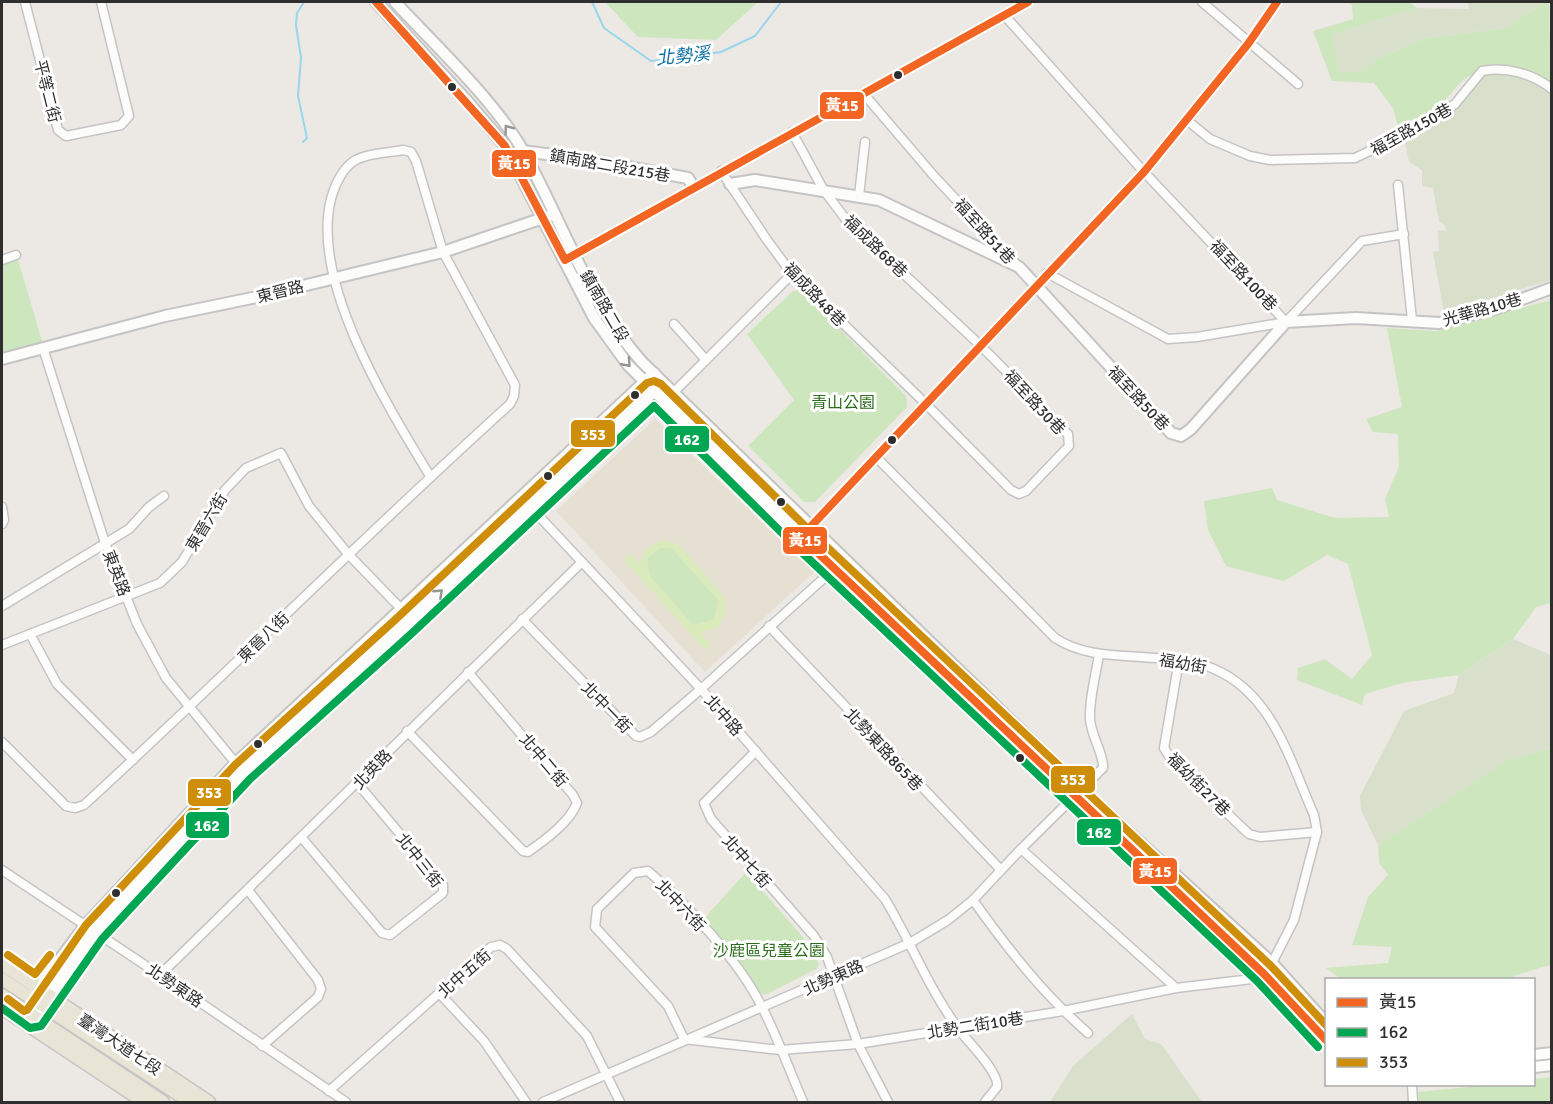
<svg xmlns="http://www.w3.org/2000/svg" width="1553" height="1104" font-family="Signika,'Noto Sans TC',sans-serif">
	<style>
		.education { fill: #e6e0d3 }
		.green { fill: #cee6be }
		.cemetery { fill: #d8e0cc }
		.pitch { fill: #d9eabb; fill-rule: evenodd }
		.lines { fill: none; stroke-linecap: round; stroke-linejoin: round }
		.stream { stroke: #99d6ec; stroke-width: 2 }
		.street-casing { stroke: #c5c4c5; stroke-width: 11 }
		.secondary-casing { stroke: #c5c4c5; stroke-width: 14 }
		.primary-casing { stroke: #c6c5c4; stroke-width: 15 }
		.street { stroke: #fcfcfb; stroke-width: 8 }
		.secondary { stroke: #fcfcfb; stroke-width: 10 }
		.primary { stroke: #e8e4d6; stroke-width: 12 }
		.bus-1-casing { stroke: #fff; stroke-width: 12 }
		.bus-2-casing { stroke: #fff; stroke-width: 12 }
		.bus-3-casing { stroke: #fff; stroke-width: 12 }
		.bus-1 { stroke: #f26522; stroke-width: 8 }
		.bus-2 { stroke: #00a651; stroke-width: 8 }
		.bus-3 { stroke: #cf8e09; stroke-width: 8 }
		.oneway { stroke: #959594 }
		.bus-dot { fill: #2e2e2e; stroke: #fff; stroke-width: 2 }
		.labels { text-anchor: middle; stroke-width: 6; stroke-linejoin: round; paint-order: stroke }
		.street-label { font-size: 16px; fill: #2e2e2e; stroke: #fff }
		.park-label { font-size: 16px; fill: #2c6e1b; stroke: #fff }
		.water-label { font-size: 18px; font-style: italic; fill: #0d6fa3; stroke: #fff }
		.line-badge { stroke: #fff; stroke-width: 2 }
		.badge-label { font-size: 16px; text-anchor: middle; font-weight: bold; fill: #fff }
	</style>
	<rect width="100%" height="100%" fill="#ece8e4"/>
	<path class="education" d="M655 419 814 572 705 672 556 511Z"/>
	<g class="green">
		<path d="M605 2H758L716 40 638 37Z"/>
		<path d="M1346 2H1409L1417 8 1332 35 1358 73 1380 57 1425 38 1505 28 1545 2H1549L1551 98C1534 81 1531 81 1507 76 1462 66 1464 82 1436 110 1427 119 1410 124 1399 130L1393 108 1374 83 1332 81 1313 31 1353 19 1352 5Z"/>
		<path d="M18 260 43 344 2 356V265Z"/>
		<path d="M801 290 906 396 907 407 815 502H804L748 446 794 400 747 334 793 291Z"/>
		<path d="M1551 300V603L1536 607 1513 639 1459 675 1402 683 1365 694 1362 705 1297 680 1298 668 1325 659 1352 679 1372 655 1348 564 1327 555 1284 581 1226 566 1208 530 1204 501 1272 488 1277 500 1335 518 1389 517 1385 499 1399 466 1398 434 1373 432 1366 419 1402 407 1387 328 1436 331Z"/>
		<path d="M660 548H670L674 551 718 600 714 620 693 625 650 576 647 559Z"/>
		<path d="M1551 748V967L1549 965 1514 976V980L1341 979 1326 968 1388 963 1392 947 1352 945 1368 897 1388 875 1379 863 1378 845 1507 760Z"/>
		<path d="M746 872 808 943 819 964 816 969 765 995 755 989 702 921Z"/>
		<path d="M1551 1077V1102H1419L1418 1092 1489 1085 1534 1084V1079Z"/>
	</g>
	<g class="cemetery">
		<path d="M1468 2H1545L1506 28 1425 38 1380 57 1358 73 1338 71 1332 35 1417 8 1469 9Z"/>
		<path d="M1488 71 1535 82 1551 98V280L1444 313 1433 252 1439 251 1438 230 1446 231 1445 225 1439 222 1433 188 1422 186V170L1409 162 1405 141 1447 109Z"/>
		<path d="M1513 639 1551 655V748L1507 760 1378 845 1361 810 1360 796 1404 711 1454 693 1459 675Z"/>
		<path d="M1132 1014 1145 1039 1161 1044 1202 1102H1050L1073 1066Z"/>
	</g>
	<path class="pitch" d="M662 540 678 544 724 596 725 613 720 625 714 629 701 632 710 645 705 650 624 560 630 554 640 564 645 550ZM660 548H670L674 551 718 600 714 620 693 625 650 576 647 559Z"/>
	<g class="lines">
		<g class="stream">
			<path d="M592 2 604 28 651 61 721 52 755 36 781 2"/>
			<path d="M303 142 307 138 298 96 301 58 296 25 297 13 304 2"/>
		</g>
		<defs>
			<g id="street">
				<path d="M25 2 58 130 66 136 121 125 129 116 101 2"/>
				<path d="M1202 2 1298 84"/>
				<path d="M1005 16 1144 172 1286 322"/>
				<path d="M863 93 934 176 1017 265"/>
				<path d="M1188 121 1210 139 1250 156 1270 160 1355 158 1414 130 1455 104 1482 71C1506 66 1533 74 1552 89"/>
				<path d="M721 171 767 240 792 274 925 403 1011 490 1019 494 1026 491 1069 446 1068 434 980 345 847 221 823 189 792 132"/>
				<path d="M1398 185 1412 320"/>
				<path d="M859 196 865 142"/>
				<path d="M570 257 1028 2"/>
				<path d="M2 260 16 255"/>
				<path d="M1047 273 1168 339 1197 337 1286 322"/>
				<path d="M1286 322 1362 241 1404 234"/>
				<path d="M674 324 706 360"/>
				<path d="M43 348 105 543 137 624 166 678 238 766"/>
				<path d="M673 393 792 274"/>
				<path d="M522 498 701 689 885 899C911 942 929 990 960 1031 969 1043 1000 1073 997 1087L985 1102"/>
				<path d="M2 507 4 520 2 524"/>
				<path d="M801 537 1144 172 1248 44 1277 2"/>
				<path d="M2 606 129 529 149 507 164 496"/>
				<path d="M522 619 636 736 640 737 651 732 701 689 834 569"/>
				<path d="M769 626 1001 870"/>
				<path d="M30 634 57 684 133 760"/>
				<path d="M2 645 160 583 182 562 225 490 246 468 281 453 309 506 348 554 411 619"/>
				<path d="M1179 660 1164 748 1173 762 1249 834 1260 837 1317 832"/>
				<path d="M407 731 523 851 528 852C545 840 570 822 577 803L573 795 468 672"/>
				<path d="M2 742 66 806 75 808 84 805C228 673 365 535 510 404L514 396 515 385 443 252 416 161 411 152 403 150C388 153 367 153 354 161 342 169 335 185 331 199 310 282 388 407 430 476"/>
				<path d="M756 751 704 803 711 819 814 936 827 957 858 1044 888 1102"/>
				<path d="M302 838 382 933 390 935 443 893V885L358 784"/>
				<path d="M1021 849 1176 988"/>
				<path d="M2 870 160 975 346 1102"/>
				<path d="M248 890 318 980 321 989 318 997 262 1046"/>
				<path d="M973 900C1008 949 1043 994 1088 1033"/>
				<path d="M160 975 582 562"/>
				<path d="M440 994 484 1041 526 1102"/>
				<path d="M1412 1084 1413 1102"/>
				<path d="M329 1091 491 947 500 945 507 949 587 1036 620 1102"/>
				<path d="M543 1102 910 943 948 920 973 900 1021 849 1103 768C1104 754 1091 736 1090 719 1089 698 1096 675 1099 654"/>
				<path d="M803 1102C790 1071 778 1039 763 1009 740 962 688 905 648 871L634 873 597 909 595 927 668 1006 684 1039 780 1050 858 1044 1063 1011 1176 988 1252 979 1264 974 1272 963 1294 920 1317 832 1314 815C1290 761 1273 694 1214 669 1192 659 1166 659 1142 657 1111 655 1081 655 1055 638L877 458"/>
			</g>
			<g id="secondary">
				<path d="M376 2 468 102 505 146 594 318 628 365 801 537 1264 974 1326 1040"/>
				<path d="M395 2C435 45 495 101 523 151 562 221 588 302 642 362L1081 789 1272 963 1326 1023"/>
				<path d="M523 151 584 159 688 178 693 187"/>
				<path d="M730 184 755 180 879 200 1019 267 1171 433 1181 436 1191 429 1286 322 1356 318 1439 323 1495 309 1552 288"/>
				<path d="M2 359 165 316 257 297 443 252 549 216"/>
				<path d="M33 995 85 926 235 764 654 373"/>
				<path d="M28 1021 34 1018 94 932 243 772 403 627 663 383"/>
				<path d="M1534 1055 1552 1053"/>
				<path d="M1534 1067 1552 1065"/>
			</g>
			<g id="primary">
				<path d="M2 964 209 1102"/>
				<path d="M2 979 190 1102"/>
				<path d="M2 995 163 1102"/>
				<path d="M2 1008 144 1102"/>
			</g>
		</defs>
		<use href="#street" class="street-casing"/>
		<use href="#secondary" class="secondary-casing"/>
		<use href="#primary" class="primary-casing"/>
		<use href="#street" class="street"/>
		<use href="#secondary" class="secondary"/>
		<use href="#primary" class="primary"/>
		<defs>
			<g id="bus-1">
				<path d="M376 2 505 146 565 260 1028 2"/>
				<path d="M1277 2 1248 44 1144 172 801 537 1264 974 1326 1040"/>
			</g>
			<path id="bus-2" d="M2 1008 30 1028 41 1026 102 939 250 779 410 635 654 406 794 545 1257 981 1318 1047"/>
			<g id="bus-3">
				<path d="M8 955 35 974 50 955"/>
				<path d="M8 999 24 1011 27 1010 86 925 235 765 396 619 647 383 654 381 661 384 808 529 1271 966 1326 1025"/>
			</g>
		</defs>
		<use href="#bus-1" class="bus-1-casing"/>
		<use href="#bus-2" class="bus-2-casing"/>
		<use href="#bus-3" class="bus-3-casing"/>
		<use href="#bus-1" class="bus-1"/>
		<use href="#bus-2" class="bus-2"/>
		<use href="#bus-3" class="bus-3"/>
	</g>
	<defs><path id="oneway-chevron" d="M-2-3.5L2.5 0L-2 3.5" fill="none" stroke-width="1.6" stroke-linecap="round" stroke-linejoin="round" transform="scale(1.5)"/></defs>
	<g class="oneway">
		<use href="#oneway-chevron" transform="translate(508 129) rotate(-127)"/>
		<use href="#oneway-chevron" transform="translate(627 363) rotate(48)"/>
		<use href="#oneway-chevron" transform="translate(439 593) rotate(-43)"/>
	</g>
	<g class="bus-dot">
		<circle cx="898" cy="75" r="5"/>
		<circle cx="452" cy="87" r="5"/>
		<circle cx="635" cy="395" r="5"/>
		<circle cx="892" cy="440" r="5"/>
		<circle cx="548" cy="476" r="5"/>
		<circle cx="781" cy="502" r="5"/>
		<circle cx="258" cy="744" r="5"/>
		<circle cx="1020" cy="758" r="5"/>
		<circle cx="116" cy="893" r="5"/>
	</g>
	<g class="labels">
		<g class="street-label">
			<text transform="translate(48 91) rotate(76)" y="6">平等二街</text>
			<text transform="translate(1411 129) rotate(-29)" y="6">福至路150巷</text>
			<text transform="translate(610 165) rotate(10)" y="6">鎮南路二段215巷</text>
			<text transform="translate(985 231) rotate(48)" y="6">福至路51巷</text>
			<text transform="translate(876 246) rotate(44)" y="6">福成路68巷</text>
			<text transform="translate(1244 275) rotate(47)" y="6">福至路100巷</text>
			<text transform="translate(280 291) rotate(-14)" y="6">東晉路</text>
			<text transform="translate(815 294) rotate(46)" y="6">福成路48巷</text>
			<text transform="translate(605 306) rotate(60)" y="6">鎮南路二段</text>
			<text transform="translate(1482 309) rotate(-16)" y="6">光華路10巷</text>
			<text transform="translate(1139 398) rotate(47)" y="6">福至路50巷</text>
			<text transform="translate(1035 402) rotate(47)" y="6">福至路30巷</text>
			<text transform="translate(206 522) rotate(-59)" y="6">東晉六街</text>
			<text transform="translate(117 573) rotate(69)" y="6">東英路</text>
			<text transform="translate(263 637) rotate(-44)" y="6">東晉八街</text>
			<text transform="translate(1183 663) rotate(10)" y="6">福幼街</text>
			<text transform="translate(607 707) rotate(46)" y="6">北中一街</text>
			<text transform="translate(724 715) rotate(49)" y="6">北中路</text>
			<text transform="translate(884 749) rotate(47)" y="6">北勢東路865巷</text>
			<text transform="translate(544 760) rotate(50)" y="6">北中二街</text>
			<text transform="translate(372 769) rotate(-46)" y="6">北英路</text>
			<text transform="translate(1199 784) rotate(45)" y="6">福幼街27巷</text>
			<text transform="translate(420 860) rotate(52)" y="6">北中三街</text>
			<text transform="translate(747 861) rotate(49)" y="6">北中七街</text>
			<text transform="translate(681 905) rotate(47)" y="6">北中六街</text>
			<text transform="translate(464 973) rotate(-41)" y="6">北中五街</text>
			<text transform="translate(833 977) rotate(-24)" y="6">北勢東路</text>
			<text transform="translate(175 985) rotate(34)" y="6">北勢東路</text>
			<text transform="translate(975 1025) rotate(-9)" y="6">北勢二街10巷</text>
			<text transform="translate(120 1044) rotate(34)" y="6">臺灣大道七段</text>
		</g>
		<g class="park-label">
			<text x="843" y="408">青山公園</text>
			<text x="769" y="956">沙鹿區兒童公園</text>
		</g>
		<g class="water-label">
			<text transform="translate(683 56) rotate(-6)" y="6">北勢溪</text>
		</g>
	</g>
	<g class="line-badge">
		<rect x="819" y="91" width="46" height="29" rx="6" fill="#f26522"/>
		<rect x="491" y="149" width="46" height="29" rx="6" fill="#f26522"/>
		<rect x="570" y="419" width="46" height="29" rx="6" fill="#cf8e09"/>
		<rect x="664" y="425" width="46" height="28" rx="6" fill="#00a651"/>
		<rect x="782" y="526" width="46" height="29" rx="6" fill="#f26522"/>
		<rect x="1050" y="765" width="46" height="29" rx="6" fill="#cf8e09"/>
		<rect x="187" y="778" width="45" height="29" rx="6" fill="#cf8e09"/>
		<rect x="185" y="811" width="45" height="28" rx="6" fill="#00a651"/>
		<rect x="1076" y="818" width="46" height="28" rx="6" fill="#00a651"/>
		<rect x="1132" y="857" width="46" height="28" rx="6" fill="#f26522"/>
	</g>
	<g class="badge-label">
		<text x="842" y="111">黃15</text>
		<text x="514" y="169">黃15</text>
		<text x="593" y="440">353</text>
		<text x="687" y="445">162</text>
		<text x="805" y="546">黃15</text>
		<text x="1073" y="785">353</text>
		<text x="209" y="798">353</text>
		<text x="207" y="831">162</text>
		<text x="1099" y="838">162</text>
		<text x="1155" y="877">黃15</text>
	</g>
	<rect width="1553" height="1104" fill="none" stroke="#2e2e2e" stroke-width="6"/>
	<rect x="1325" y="978" width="210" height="108" fill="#ffffff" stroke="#ababab" stroke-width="1.5"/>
	<rect x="1337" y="998" width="30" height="9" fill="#f26522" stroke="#ababab" stroke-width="1.5"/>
	<text x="1379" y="1008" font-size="18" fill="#2e2e2e">黃15</text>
	<rect x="1337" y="1028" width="30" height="9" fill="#00a651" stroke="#ababab" stroke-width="1.5"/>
	<text x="1379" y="1038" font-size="18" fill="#2e2e2e">162</text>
	<rect x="1337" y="1058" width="30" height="9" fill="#cf8e09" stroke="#ababab" stroke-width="1.5"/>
	<text x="1379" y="1068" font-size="18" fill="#2e2e2e">353</text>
</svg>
